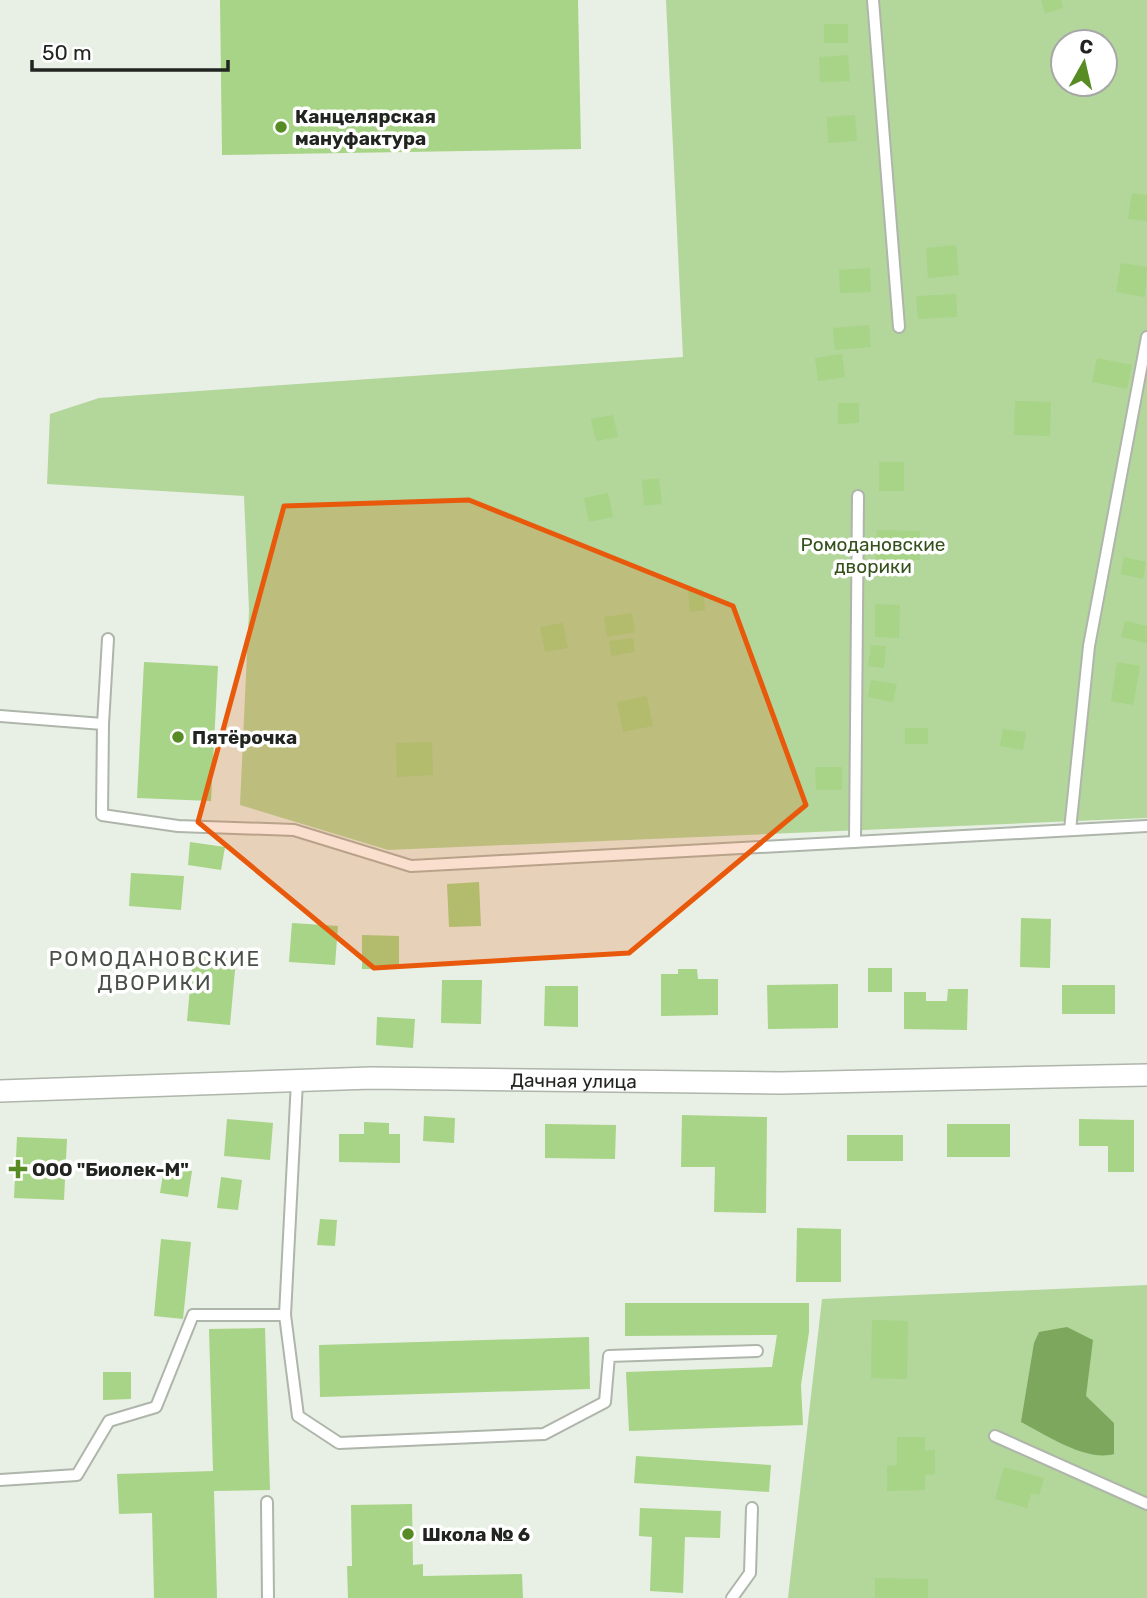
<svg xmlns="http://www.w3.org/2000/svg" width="1147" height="1598" font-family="Rubik,sans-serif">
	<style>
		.green { fill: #b3d69b; fill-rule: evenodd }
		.water { fill: #7ca75c }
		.building { fill: #a7d486 }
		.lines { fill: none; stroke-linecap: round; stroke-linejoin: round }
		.service-casing { stroke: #aeb5aa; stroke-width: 14 }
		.minor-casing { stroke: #aeb5aa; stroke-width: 24 }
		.service { stroke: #fff; stroke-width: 10 }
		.minor { stroke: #fff; stroke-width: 21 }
		.marked { fill: #e8590c; fill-opacity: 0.2; stroke: #e8590c; stroke-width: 5; stroke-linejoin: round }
		.poi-dot { fill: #578b24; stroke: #fff; stroke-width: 2.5 }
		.labels { text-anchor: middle; stroke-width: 7; stroke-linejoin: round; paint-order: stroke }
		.poi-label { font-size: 19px; font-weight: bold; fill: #212420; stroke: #fff; text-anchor: start }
		.park-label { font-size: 19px; fill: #34511c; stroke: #fff }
		.street-label { font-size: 19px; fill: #212420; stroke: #fff }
		.neighbourhood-label { font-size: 21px; letter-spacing: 2px; fill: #4a5047; stroke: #fff }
	</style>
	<rect width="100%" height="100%" fill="#e8efe4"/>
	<g class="green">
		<path d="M666 0H1147V818L388 850 240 805 249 610 244 496 47 484 50 414 99 398 683 357ZM1063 42H1105V84H1063Z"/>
		<path d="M1147 1285V1598H788L822 1299Z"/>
	</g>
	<path class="water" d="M1067 1327 1093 1340 1086 1396 1114 1423V1454C1086 1462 1046 1435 1021 1422L1034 1343 1039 1332Z"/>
	<g class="building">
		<path d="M220 0H578L581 149 222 155Z"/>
		<path d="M1041 0H1061L1063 8 1045 13Z"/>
		<rect x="824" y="24" width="24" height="19"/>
		<path d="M848 55 850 81 820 82 819 57Z"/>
		<path d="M855 115 857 141 828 143 827 117Z"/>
		<path d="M1132 193 1147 195V221L1128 219Z"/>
		<path d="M956 245 959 275 928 278 926 248Z"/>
		<path d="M1121 263 1147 267 1145 297 1116 292Z"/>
		<path d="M870 268 871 292 840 293 839 270Z"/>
		<path d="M956 294 957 317 918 319 916 296Z"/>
		<path d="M869 325 871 347 835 350 833 328Z"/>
		<path d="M842 354 845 377 818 381 815 358Z"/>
		<path d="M1097 358 1132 365 1127 389 1092 382Z"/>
		<path d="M1015 401 1051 402 1050 436 1014 435Z"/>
		<path d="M838 403H859V423L838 424Z"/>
		<path d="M613 415 618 437 596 441 591 419Z"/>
		<rect x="879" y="462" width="25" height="29"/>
		<path d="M659 478 662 504 644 506 642 480Z"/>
		<path d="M608 493 613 517 589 522 584 498Z"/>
		<path d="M877 530 920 531V560L876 559Z"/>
		<path d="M1124 557 1146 562 1143 579 1121 574Z"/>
		<path d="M703 589 705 610 690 612 688 591Z"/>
		<path d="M875 604 900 605 899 638 875 637Z"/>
		<path d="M632 613 635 632 607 637 604 617Z"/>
		<path d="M1125 621 1147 626V643L1121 637Z"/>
		<path d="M563 623 568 648 545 652 540 627Z"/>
		<path d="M633 638 635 652 611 656 609 641Z"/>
		<path d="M871 645 886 646 884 668 868 666Z"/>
		<path d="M144 662 218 666 211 801 137 798Z"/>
		<path d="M1117 662 1140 666 1133 705 1111 701Z"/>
		<path d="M871 680 897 684 893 702 868 697Z"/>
		<path d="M647 696 653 726 623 732 617 702Z"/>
		<rect x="905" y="728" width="23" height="16"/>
		<path d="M1003 729 1026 732 1023 750 1000 746Z"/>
		<path d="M432 742 433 775 397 777 396 743Z"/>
		<path d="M815 767H842V790H816Z"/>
		<path d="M190 842 225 847 221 870 188 865Z"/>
		<path d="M131 873 184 876 181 910 129 906Z"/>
		<path d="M479 882 481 926 449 927 447 884Z"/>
		<path d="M1021 918 1051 919 1050 968 1020 967Z"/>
		<path d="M292 923 338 926 335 965 289 962Z"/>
		<path d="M362 935 399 936V969H362Z"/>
		<path d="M193 955 236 959 230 1025 187 1021Z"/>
		<rect x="868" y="968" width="24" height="24"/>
		<path d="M678 969H697L698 979H718V1015L661 1016V974H678Z"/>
		<path d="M442 980H482L481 1024 441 1023Z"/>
		<path d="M838 984V1028L768 1029 767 985Z"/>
		<rect x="1062" y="985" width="53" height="29"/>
		<path d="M545 986H578V1027L544 1026Z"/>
		<path d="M948 989H968L967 1030 904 1029V992H926V1001H947Z"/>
		<path d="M377 1017 415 1019 413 1048 376 1045Z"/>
		<path d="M682 1115 767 1117 766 1213 714 1212 715 1167H681Z"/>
		<path d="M424 1116 455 1118 454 1143 423 1141Z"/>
		<path d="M227 1119 273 1123 270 1160 224 1156Z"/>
		<path d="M1079 1119 1134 1120V1172H1108V1146H1079Z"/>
		<path d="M364 1122 389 1123V1134H400V1163L339 1162V1134H364Z"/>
		<path d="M545 1124 616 1125 615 1159 545 1158Z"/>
		<rect x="947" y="1124" width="63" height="33"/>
		<rect x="847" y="1135" width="56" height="26"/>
		<path d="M17 1137 67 1139 64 1200 14 1198Z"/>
		<path d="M164 1168 192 1171 188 1197 160 1193Z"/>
		<path d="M221 1177 242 1180 238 1210 217 1208Z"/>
		<path d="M320 1219 337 1220 335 1246 317 1245Z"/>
		<path d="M797 1228 841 1229V1282H796Z"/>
		<path d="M161 1239 191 1242 183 1319 154 1316Z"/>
		<path d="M625 1303H809V1332L801 1385 803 1425 629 1431 626 1372 772 1367 777 1335 625 1336Z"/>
		<path d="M872 1320 908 1321 907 1379 871 1378Z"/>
		<path d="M265 1328 270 1490 214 1491 217 1598H154L152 1513 119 1514 117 1474 213 1471 209 1329Z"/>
		<path d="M589 1337 590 1389 320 1397 319 1345Z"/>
		<path d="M103 1372H131V1399L103 1400Z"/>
		<path d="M897 1437H925V1451L935 1450V1474L925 1475V1490L887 1491V1466L897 1465Z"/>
		<path d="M636 1456 771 1465 769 1492 634 1483Z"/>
		<path d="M1004 1467 1044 1478 1039 1495 1031 1493 1027 1508 995 1499Z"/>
		<path d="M412 1504 413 1565 423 1564V1576L522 1574 523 1598H348L347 1566H352L351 1505Z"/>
		<path d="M640 1508 721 1511 720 1538 685 1537 683 1593 650 1591 652 1537 639 1536Z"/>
		<path d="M875 1578 928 1579V1598H875Z"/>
	</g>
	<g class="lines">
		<defs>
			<g id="service">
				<path d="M873 0 899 327"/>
				<path d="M0 716 103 724 102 815 178 826 294 830 411 866 1147 826"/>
				<path d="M103 724 108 639"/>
				<path d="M1070 830 1089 646 1147 337"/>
				<path d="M855 842 858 496"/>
				<path d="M297 1081 285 1315 298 1416 339 1443 544 1434 605 1402 609 1356 757 1351"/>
				<path d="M995 1436 1147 1504"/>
				<path d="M0 1480 77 1475 109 1421 156 1407 193 1315H285"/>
				<path d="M267 1502 268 1598"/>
				<path d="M732 1598 750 1573 752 1508"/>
			</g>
			<g id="minor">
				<path id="s1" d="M0 1091 371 1078 780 1083 1147 1075"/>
			</g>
		</defs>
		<use href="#service" class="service-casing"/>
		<use href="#minor" class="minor-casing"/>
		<use href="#service" class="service"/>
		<use href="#minor" class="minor"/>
	</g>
	<path class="marked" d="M469 500 733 606 806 805 629 953 374 968 198 822 284 506Z"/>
	<g class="poi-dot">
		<circle cx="281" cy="127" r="7"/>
		<circle cx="178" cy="737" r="7"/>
		<path d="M14.5 1158.5h7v7h7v7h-7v7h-7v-7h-7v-7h7z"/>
		<circle cx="408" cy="1534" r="7"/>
	</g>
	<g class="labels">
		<g class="poi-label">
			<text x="295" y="123">Канцелярская<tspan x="295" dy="22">мануфактура</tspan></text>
			<text x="192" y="744">Пятёрочка</text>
			<text x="32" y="1176">ООО "Биолек-М"</text>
			<text x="422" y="1541">Школа № 6</text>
		</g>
		<g class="park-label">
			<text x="873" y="551">Ромодановские<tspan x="873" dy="22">дворики</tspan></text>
		</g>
		<g class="street-label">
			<text dy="7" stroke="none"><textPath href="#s1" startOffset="574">Дачная улица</textPath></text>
		</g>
		<g class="neighbourhood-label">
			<text x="155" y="966">РОМОДАНОВСКИЕ<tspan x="155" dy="24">ДВОРИКИ</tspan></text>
		</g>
	</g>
	<g transform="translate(1084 63) rotate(8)"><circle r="33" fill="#ffffff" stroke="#a6a7a6" stroke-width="2"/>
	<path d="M0-5L12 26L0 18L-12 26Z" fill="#578b24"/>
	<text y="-10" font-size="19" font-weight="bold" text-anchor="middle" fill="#212420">С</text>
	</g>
	<path d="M32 60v10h196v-10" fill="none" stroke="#212420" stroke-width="3.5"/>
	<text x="42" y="60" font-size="21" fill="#212420" stroke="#ffffff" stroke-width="5" paint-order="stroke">50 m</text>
</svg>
